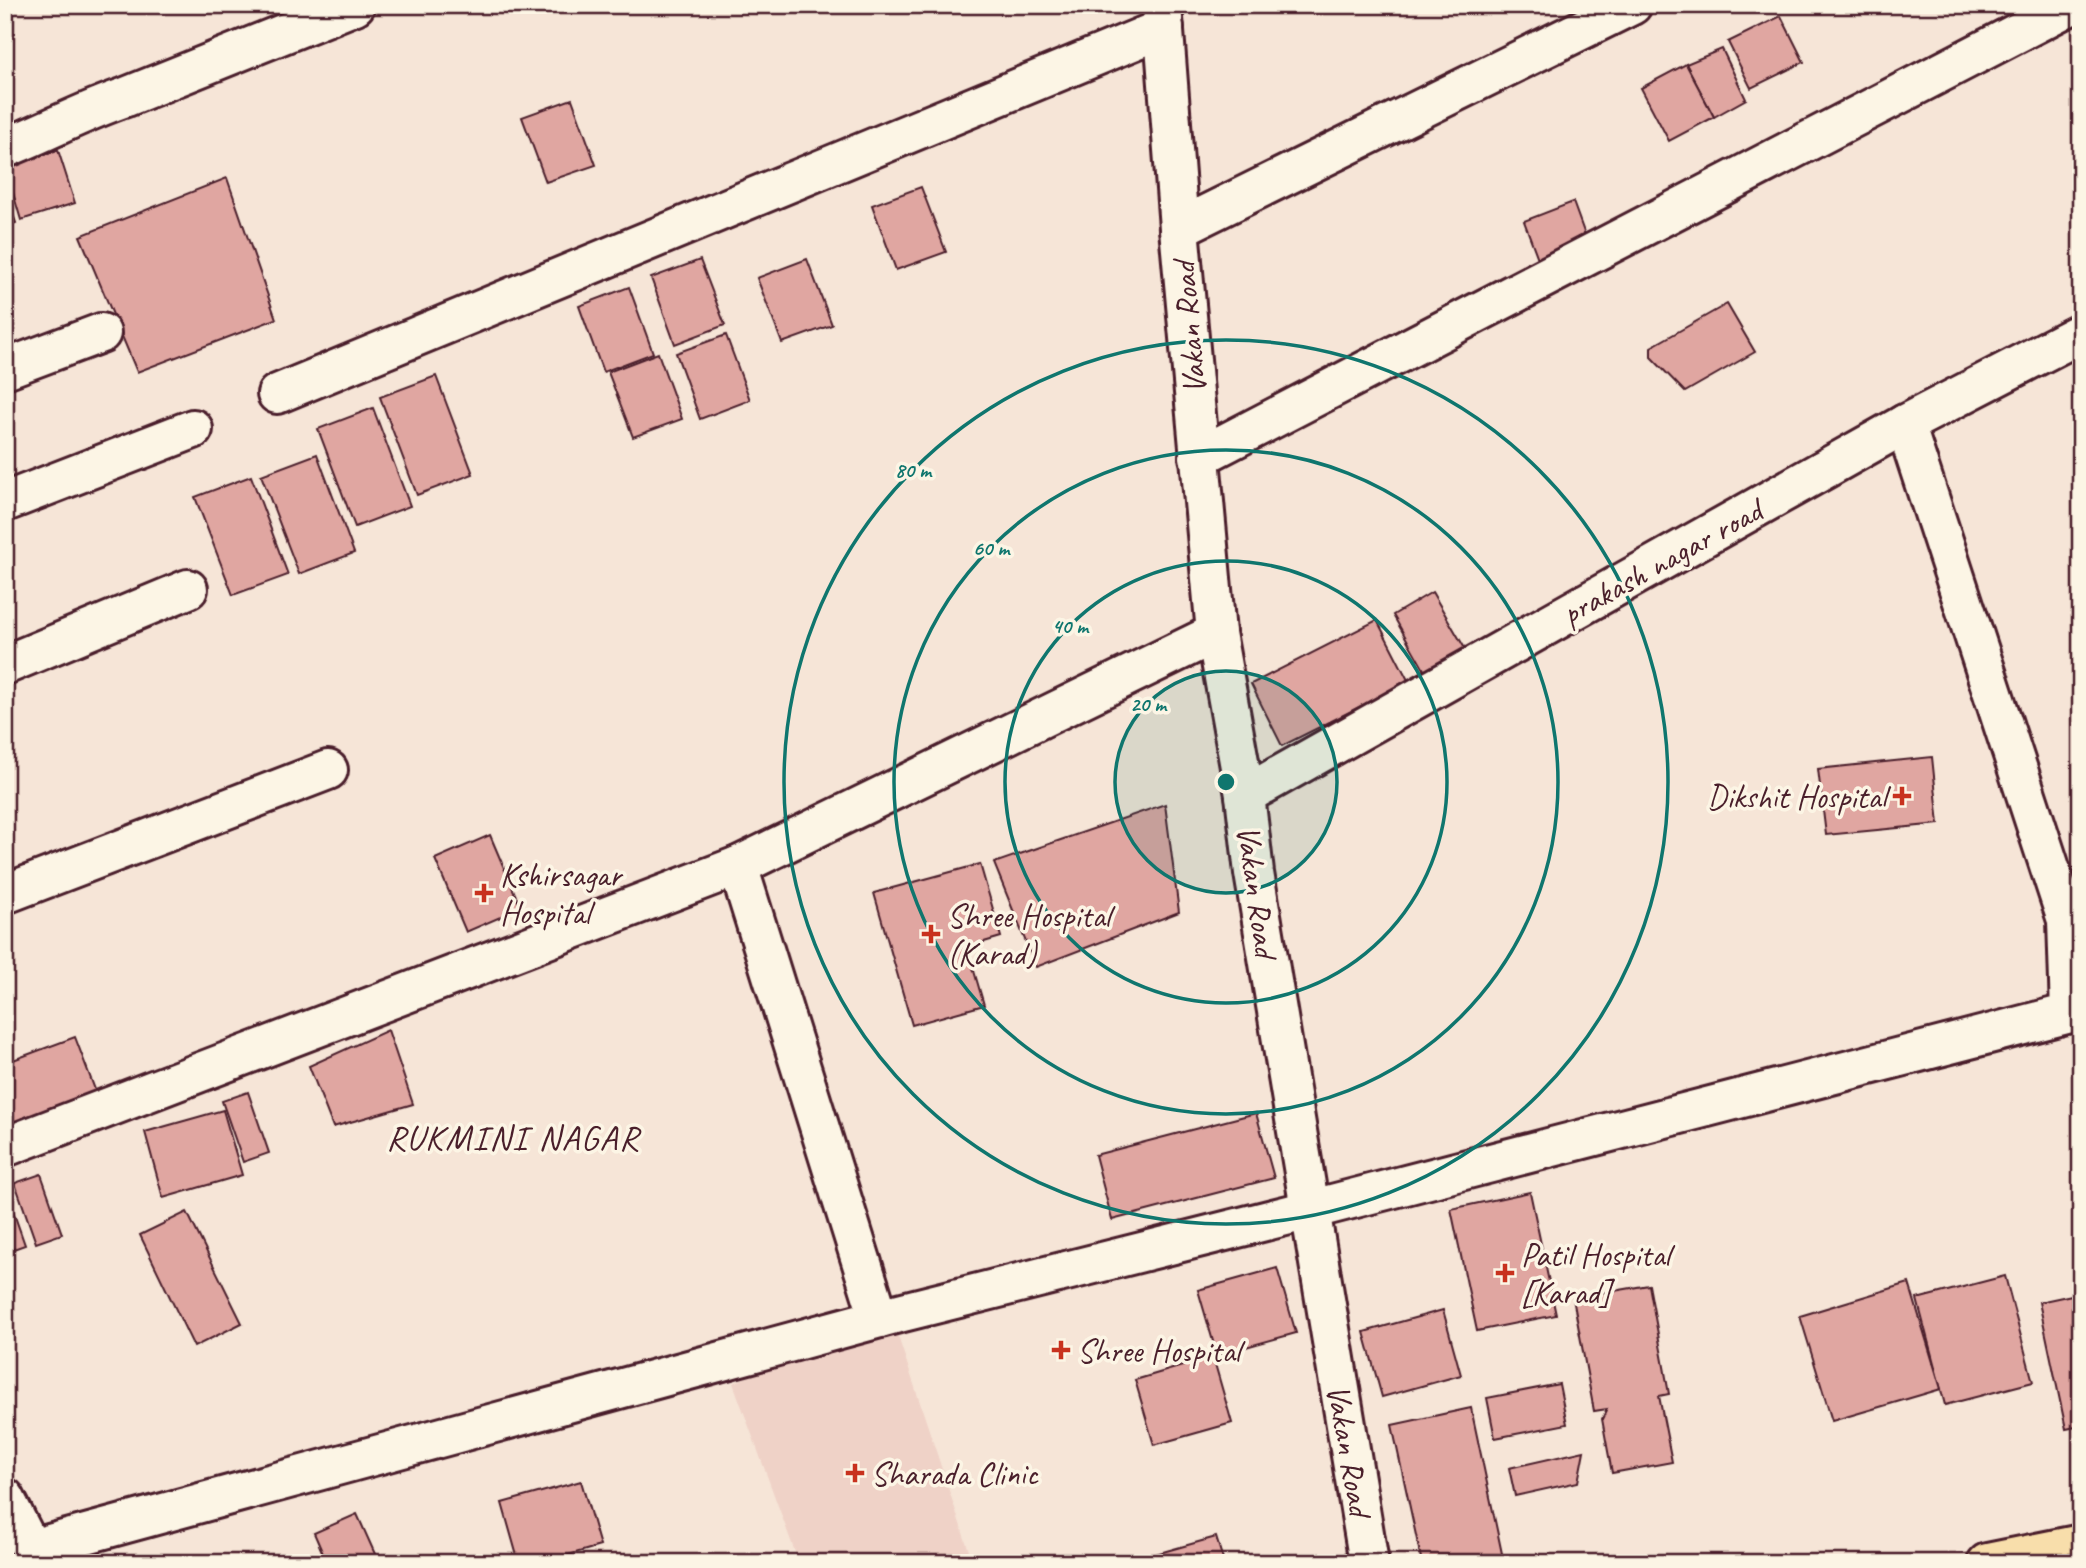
<svg xmlns="http://www.w3.org/2000/svg" width="2086" height="1568" font-family="Caveat,sans-serif">
	<style>
		.built { fill: #efd2c7 }
		.building { fill: #e0a6a1; stroke: #4a1f2b; stroke-width: 2 }
		.lines { fill: none; stroke-linecap: round; stroke-linejoin: round }
		.minor-casing { stroke: #4a1f2b; stroke-width: 44 }
		.trunk-casing { stroke: #4a1f2b; stroke-width: 44 }
		.minor { stroke: #fcf5e5; stroke-width: 38 }
		.trunk { stroke: #f8deab; stroke-width: 38 }
		.ring { fill: none; stroke: #0f766e; stroke-width: 3.5 }
		.poi-dot { fill: #c8321e; stroke: #fcf5e5; stroke-width: 2.5 }
		.labels { text-anchor: middle; stroke-width: 7; stroke-linejoin: round; paint-order: stroke }
		.street-label { font-size: 33px; fill: #4a1f2b; stroke: #fcf5e5 }
		.poi-label { font-size: 33px; fill: #4a1f2b; stroke: #fcf5e5; text-anchor: start }
		.neighbourhood-label { font-size: 35px; letter-spacing: 2px; fill: #4a1f2b; stroke: #fcf5e5 }
		.centre { fill: #0f766e; stroke: #fcf5e5; stroke-width: 3.5 }
		.ring-label { font-size: 21px; text-anchor: middle; font-weight: bold; fill: #0f766e; stroke: #fcf5e5; stroke-width: 7; stroke-linejoin: round; paint-order: stroke }
	</style>
	<rect width="100%" height="100%" fill="#f6e5d7"/>
	<filter id="ink" filterUnits="userSpaceOnUse"><feTurbulence type="fractalNoise" baseFrequency=".0143" numOctaves="2"/><feDisplacementMap in="SourceGraphic" scale="14" xChannelSelector="R" yChannelSelector="G"/><feConvolveMatrix kernelMatrix="1 2 1 2 8 2 1 2 1" color-interpolation-filters="sRGB"/></filter>
	<g filter="url(#ink)">
		<path class="built" d="M891 1315 973 1563H799L733 1383Z"/>
		<g class="building">
			<path d="M1781 16 1804 62 1751 88 1728 42Z"/>
			<path d="M1722 49 1746 99 1714 117 1686 64Z"/>
			<path d="M1686 64 1714 117 1669 141 1641 88Z"/>
			<path d="M572 99 596 165 546 182 522 117Z"/>
			<path d="M58 150 75 203 21 220 5 166Z"/>
			<path d="M227 178 276 319 137 372 80 236Z"/>
			<path d="M921 187 946 252 896 270 872 205Z"/>
			<path d="M5 191 16 223 5 227Z"/>
			<path d="M1573 202 1589 246 1540 264 1524 221Z"/>
			<path d="M807 259 832 325 782 343 757 278Z"/>
			<path d="M700 260 725 325 675 344 651 278Z"/>
			<path d="M629 287 653 353 603 372 579 306Z"/>
			<path d="M1727 304 1755 352 1685 392 1651 357V347Z"/>
			<path d="M726 335 750 400 700 419 676 353Z"/>
			<path d="M658 353 682 419 633 437 608 372Z"/>
			<path d="M436 376 473 474 417 495 380 397Z"/>
			<path d="M373 408 410 506 355 527 318 429Z"/>
			<path d="M317 454 354 553 299 574 261 475Z"/>
			<path d="M251 476 288 575 233 595 195 497Z"/>
			<path d="M1432 592 1467 652 1427 675 1393 615Z"/>
			<path d="M1377 620 1409 682 1282 746 1251 684Z"/>
			<path d="M1932 757 1939 824 1826 835 1818 769Z"/>
			<path d="M1165 804 1179 912 1036 967 994 863Z"/>
			<path d="M490 835 521 908 466 932 435 859Z"/>
			<path d="M980 864 1001 937 967 947 984 1005 912 1025 874 893Z"/>
			<path d="M388 1030 413 1104 333 1127 309 1066Z"/>
			<path d="M75 1037 97 1095 5 1130V1063Z"/>
			<path d="M248 1092 269 1153 243 1162 222 1101Z"/>
			<path d="M223 1110 242 1175 163 1198 145 1132Z"/>
			<path d="M1256 1113 1274 1178 1112 1220 1095 1155Z"/>
			<path d="M41 1174 62 1234 36 1243 15 1183Z"/>
			<path d="M5 1188 25 1245 5 1252Z"/>
			<path d="M1530 1192 1556 1315 1477 1331 1451 1209Z"/>
			<path d="M187 1212 242 1323 194 1347 140 1235Z"/>
			<path d="M1277 1268 1296 1333 1217 1355 1198 1290Z"/>
			<path d="M2005 1276 2033 1382 1945 1405 1917 1299Z"/>
			<path d="M1909 1283 1941 1389 1832 1421 1800 1316Z"/>
			<path d="M1649 1285 1669 1394 1659 1396 1672 1462 1612 1473 1602 1419 1607 1409 1594 1411 1573 1298Z"/>
			<path d="M2081 1293V1426L2066 1429 2039 1302Z"/>
			<path d="M1443 1310 1461 1375 1382 1397 1364 1332Z"/>
			<path d="M1213 1357 1232 1423 1154 1445 1135 1380Z"/>
			<path d="M1559 1384 1567 1424 1495 1438 1487 1398Z"/>
			<path d="M1471 1408 1504 1563H1422L1392 1425Z"/>
			<path d="M1584 1451 1578 1482 1515 1496 1509 1468Z"/>
			<path d="M581 1481 600 1546 540 1563H519L502 1503Z"/>
			<path d="M357 1514 379 1563H327L314 1533Z"/>
			<path d="M1216 1537 1224 1563H1139L1138 1559Z"/>
		</g>
		<g class="lines">
			<defs>
				<g id="minor">
					<path d="M1162 5 1179 228 1216 633 1245 795 1254 873 1369 1563"/>
					<path d="M5 148C46 132 84 111 126 97L355 5"/>
					<path d="M1179 228 1632 5"/>
					<path d="M5 369 101 333"/>
					<path d="M277 394 1164 28"/>
					<path d="M1199 457 2071 5"/>
					<path d="M5 502 193 429"/>
					<path d="M5 665 188 589"/>
					<path d="M1245 795 1905 424 2081 333"/>
					<path d="M738 866 879 1318"/>
					<path d="M5 894 328 770"/>
					<path d="M5 1147 738 866 1216 633"/>
					<path d="M5 1498 31 1549 891 1315 1309 1210 2070 1013 2067 920 1905 424"/>
				</g>
				<path id="trunk" d="M1987 1563 2081 1544"/>
			</defs>
			<use href="#minor" class="minor-casing"/>
			<use href="#trunk" class="trunk-casing"/>
			<use href="#minor" class="minor"/>
			<use href="#trunk" class="trunk"/>
		</g>
	</g>
	<circle cx="1226" cy="782" r="111" fill="#0f766e" fill-opacity=".12"/>
	<g class="ring">
		<circle cx="1226" cy="782" r="111"/>
		<circle cx="1226" cy="782" r="221"/>
		<circle cx="1226" cy="782" r="332"/>
		<circle cx="1226" cy="782" r="442"/>
	</g>
	<g class="poi-dot">
		<path d="M1898.5 785.5h7v7h7v7h-7v7h-7v-7h-7v-7h7z"/>
		<path d="M480.5 882.5h7v7h7v7h-7v7h-7v-7h-7v-7h7z"/>
		<path d="M927.5 923.5h7v7h7v7h-7v7h-7v-7h-7v-7h7z"/>
		<path d="M1501.5 1262.5h7v7h7v7h-7v7h-7v-7h-7v-7h7z"/>
		<path d="M1057.5 1339.5h7v7h7v7h-7v7h-7v-7h-7v-7h7z"/>
		<path d="M851.5 1462.5h7v7h7v7h-7v7h-7v-7h-7v-7h7z"/>
	</g>
	<g class="labels">
		<g class="street-label">
			<text transform="translate(1188 328) rotate(-95)" y="12">Vakan Road</text>
			<text transform="translate(1661 561) rotate(-29)" y="12">prakash nagar road</text>
			<text transform="translate(1258 891) rotate(82)" y="12">Vakan Road</text>
			<text transform="translate(1350 1450) rotate(80)" y="12">Vakan Road</text>
		</g>
		<g class="poi-label">
			<text x="1886" y="808" text-anchor="end">Dikshit Hospital</text>
			<text x="500" y="886">Kshirsagar<tspan x="500" dy="38">Hospital</tspan></text>
			<text x="947" y="927">Shree Hospital<tspan x="947" dy="38">(Karad)</tspan></text>
			<text x="1521" y="1266">Patil Hospital<tspan x="1521" dy="38">[Karad]</tspan></text>
			<text x="1077" y="1362">Shree Hospital</text>
			<text x="871" y="1485">Sharada Clinic</text>
		</g>
		<g class="neighbourhood-label">
			<text x="513" y="1149">RUKMINI NAGAR</text>
		</g>
	</g>
	<circle cx="1226" cy="782" r="10" class="centre"/>
	<g class="ring-label">
		<text x="913" y="477">80 m</text>
		<text x="991" y="555">60 m</text>
		<text x="1070" y="633">40 m</text>
		<text x="1148" y="711">20 m</text>
	</g>
	<rect width="2086" height="1568" fill="none" stroke="#fcf5e5" stroke-width="28"/>
	<rect x="14" y="14" width="2058" height="1540" fill="none" stroke="#4a1f2b" stroke-width="2.5" filter="url(#ink)"/>
</svg>
